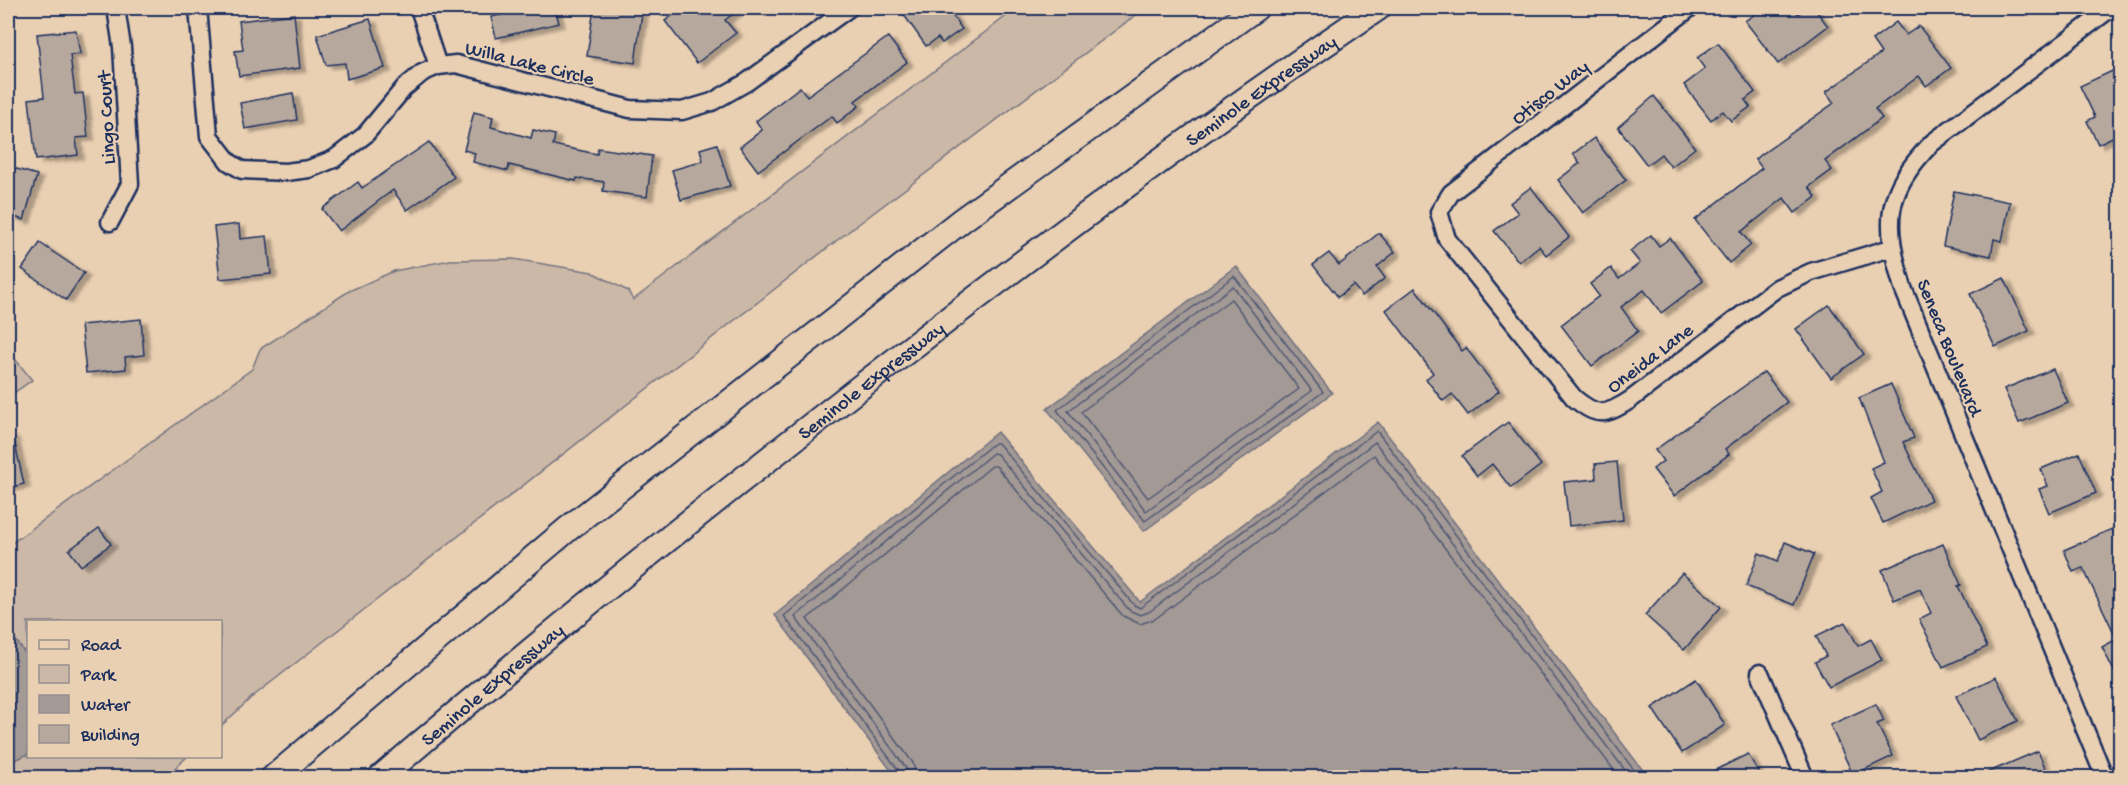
<svg xmlns="http://www.w3.org/2000/svg" width="2128" height="785" font-family="'Gochi Hand',sans-serif">
	<style>
		.green { fill: #ccb8a6; stroke: #747482; stroke-width: 1.5 }
		.water { fill: #a39995; stroke: #6d6f7f; stroke-width: 1.5 }
		.lines { fill: none; stroke-linecap: round; stroke-linejoin: round }
		.shore { stroke: #515974; stroke-width: 1.5 }
		.building { fill: #b7a89d; stroke: #1b2f5e; stroke-width: 1.5; filter: url(#shadow) }
		.minor-casing { stroke: #1b2f5e; stroke-width: 21 }
		.highway-casing { stroke: #1b2f5e; stroke-width: 28 }
		.minor { stroke: #ead0b2; stroke-width: 16 }
		.highway { stroke: #ead0b2; stroke-width: 24 }
		.labels { text-anchor: middle; stroke-width: 4.5; stroke-linejoin: round; paint-order: stroke }
		.street-label { font-size: 20px; fill: #1b2f5e; stroke: #ead0b2 }
	</style>
	<defs>
		<filter id="shadow"><feDropShadow dx="6" dy="3.5" stdDeviation="1.5" flood-color="#0004"/></filter>
	</defs>
	<rect width="100%" height="100%" fill="#ead0b2"/>
	<filter id="ink" filterUnits="userSpaceOnUse"><feTurbulence type="fractalNoise" baseFrequency=".0167" numOctaves="2"/><feDisplacementMap in="SourceGraphic" scale="12" xChannelSelector="R" yChannelSelector="G"/><feConvolveMatrix kernelMatrix="1 2 1 2 8 2 1 2 1" color-interpolation-filters="sRGB"/></filter>
	<g filter="url(#ink)">
		<g class="green">
			<path d="M1017 8H1145L840 238 251 698 221 726 220 622H28V657L8 630V546L252 369 260 349 349 291 394 271 450 260 513 259 592 272 628 291 633 300Z"/>
			<path d="M8 350 32 380 8 397Z"/>
			<path d="M28 754V756L187 757 165 777H8V763Z"/>
		</g>
		<g class="water">
			<path d="M1236 266 1332 393 1144 531 1047 409Z"/>
			<path d="M1378 422 1648 777H896L775 615 997 432 1140 602Z"/>
			<path d="M8 630 28 657V754L8 763Z"/>
		</g>
		<g class="lines">
			<g class="shore">
				<path d="M1234 276 1323 392 1145 521 1057 410Z"/>
				<path d="M1233 286 1312 391 1146 511 1068 411Z"/>
				<path d="M1231 299 1299 389 1148 498 1081 412Z"/>
				<path d="M901 778 899 771 784 616 994 443H998L1134 605 1140 608 1377 431 1640 778"/>
				<path d="M908 778 906 768 795 617 993 453 997 454 1129 610 1140 615 1149 612 1375 442 1631 778"/>
				<path d="M917 778 913 763 807 619 992 466H996L1123 616 1140 624 1155 619 1374 455 1620 778"/>
			</g>
		</g>
		<g class="building">
			<path d="M500 8H555L559 23 496 38 491 17 501 15Z"/>
			<path d="M594 8H619L642 13 635 63 587 56Z"/>
			<path d="M683 8H741L725 20 736 33 697 63 665 21Z"/>
			<path d="M899 8H947L962 29 942 43 938 38 926 46Z"/>
			<path d="M1764 8H1793L1798 14 1806 8H1814L1828 26 1778 64 1745 21Z"/>
			<path d="M294 14 300 68 239 76 235 51 243 50 239 21Z"/>
			<path d="M370 19 385 68 347 79 345 63 326 65 317 35Z"/>
			<path d="M1896 22 1906 35 1919 26 1951 68 1926 86 1919 76 1875 109 1882 118 1825 161 1832 170 1809 187 1816 197 1795 213 1784 198 1741 232 1751 245 1729 263 1695 220 1762 168 1755 159 1834 103 1826 92 1881 53 1872 40Z"/>
			<path d="M76 30 80 54 70 55 75 94 83 93 88 137 76 138 78 155 36 160 29 99 44 97 37 34Z"/>
			<path d="M888 37 907 62 855 101 859 106 837 123 832 116 758 171 740 147 762 130 756 121 800 87 807 96Z"/>
			<path d="M1718 43 1755 92 1745 100 1750 107 1731 121 1723 111 1711 120 1684 85 1705 69 1697 58Z"/>
			<path d="M2121 67V133L2098 144 2087 121 2095 117 2080 86Z"/>
			<path d="M293 93 297 120 245 129 240 103Z"/>
			<path d="M1654 96 1695 148 1671 167 1661 154 1647 165 1618 127Z"/>
			<path d="M474 112 493 117 491 127 531 138 533 130 555 135 553 145 597 154 598 148 652 156 647 197 603 191 604 182 577 178 576 181 509 165 508 171 473 162 475 153 464 150Z"/>
			<path d="M1594 138 1626 180 1583 213 1558 180 1580 163 1573 154Z"/>
			<path d="M429 142 454 177 407 210 393 190 339 231 322 209 358 182 362 188Z"/>
			<path d="M717 144 730 186 681 200 672 170 703 161 700 149Z"/>
			<path d="M10 167 37 175 24 220 8 215Z"/>
			<path d="M1531 187 1569 237 1546 255 1539 246 1519 262 1494 231 1518 213 1510 203Z"/>
			<path d="M1954 191 2010 202 2002 241 1994 239 1991 256 1943 246Z"/>
			<path d="M239 224 240 239 267 236 271 274 220 279 214 227Z"/>
			<path d="M1379 233 1395 252 1377 267 1385 278 1362 296 1353 285 1338 297 1313 265 1329 253 1339 265Z"/>
			<path d="M1651 235 1659 246 1670 238 1703 281 1661 313 1644 290 1621 307 1638 331 1592 366 1561 325 1599 296 1590 284 1611 268 1619 279 1640 263 1630 251Z"/>
			<path d="M40 243 84 273 66 300 22 269Z"/>
			<path d="M2004 278 2029 331 1995 347 1970 294Z"/>
			<path d="M1415 288 1462 351 1466 348 1499 391 1468 415 1452 394 1443 401 1426 379 1433 373 1386 310Z"/>
			<path d="M1829 305 1864 354 1831 378 1796 329Z"/>
			<path d="M141 319 144 355 125 357 126 369 86 373 81 325Z"/>
			<path d="M2053 369 2068 403 2019 423 2004 389Z"/>
			<path d="M1764 372 1787 402 1725 449 1729 454 1674 496 1653 469 1663 461 1655 450Z"/>
			<path d="M1891 384 1914 438 1903 442 1931 500 1883 523 1871 498 1882 492 1871 468 1884 462 1859 398Z"/>
			<path d="M1508 422 1541 465 1511 488 1492 464 1477 476 1462 456Z"/>
			<path d="M8 435H13L24 484 8 488Z"/>
			<path d="M2079 453 2096 493 2049 513 2039 489 2048 486 2041 469Z"/>
			<path d="M1617 462 1623 520 1569 526 1564 482 1596 479 1595 464Z"/>
			<path d="M99 528 111 544 81 566 69 550Z"/>
			<path d="M2112 529 2121 548V685L2102 647 2117 639 2083 568 2073 572 2064 550Z"/>
			<path d="M1785 542 1814 554 1794 605 1746 586 1759 553 1778 561Z"/>
			<path d="M1943 544 1961 585 1958 586 1987 647 1943 667 1919 619 1931 613 1920 589 1894 600 1882 570Z"/>
			<path d="M1682 573 1721 607 1684 650 1645 615Z"/>
			<path d="M1845 622 1858 646 1871 639 1882 660 1829 687 1815 662 1826 656 1816 636Z"/>
			<path d="M1996 677 2018 721 1978 740 1956 696Z"/>
			<path d="M1696 679 1725 725 1682 753 1652 708Z"/>
			<path d="M1876 704 1884 721 1877 724 1893 756 1853 775 1830 725Z"/>
			<path d="M2038 751 2047 772 2034 777H1977Z"/>
			<path d="M1748 754 1761 777H1701Z"/>
		</g>
		<g class="lines">
			<defs>
				<g id="minor">
					<path d="M198 8 209 136 229 162 242 170 286 172 309 169 334 159 365 135 404 88 422 73 438 66 456 64 630 109 682 111 712 102 747 82 849 8"/>
					<path d="M419 8 438 66"/>
					<path d="M1690 8 1451 193 1439 212 1447 239 1574 398C1597 417 1605 416 1630 400L1777 288 1811 272 1891 248"/>
					<path d="M110 222 130 184 122 47 116 8"/>
					<path d="M1760 673 1805 778"/>
					<path d="M2105 778 1903 288C1884 224 1883 193 1932 143L2111 8"/>
				</g>
				<g id="highway">
					<path d="M273 778 569 528 962 220 1256 8"/>
					<path id="s1" d="M380 778C552 630 728 489 907 351 1061 232 1217 116 1378 8"/>
				</g>
			</defs>
			<use href="#minor" class="minor-casing"/>
			<use href="#highway" class="highway-casing"/>
			<use href="#minor" class="minor"/>
			<use href="#highway" class="highway"/>
		</g>
	</g>
	<g class="labels">
		<g class="street-label">
			<text transform="translate(530 62) rotate(14)" y="7">Willa Lake Circle</text>
			<text dy="7" stroke="none"><textPath href="#s1" startOffset="1118">Seminole Expressway</textPath></text>
			<text transform="translate(1549 91) rotate(-38)" y="7">Otisco Way</text>
			<text transform="translate(105 118) rotate(-93)" y="7">Lingo Court</text>
			<text transform="translate(1951 347) rotate(68)" y="7">Seneca Boulevard</text>
			<text transform="translate(1649 357) rotate(-37)" y="7">Oneida Lane</text>
			<text dy="7" stroke="none"><textPath href="#s1" startOffset="632">Seminole Expressway</textPath></text>
			<text dy="7" stroke="none"><textPath href="#s1" startOffset="146">Seminole Expressway</textPath></text>
		</g>
	</g>
	<rect width="2128" height="785" fill="none" stroke="#ead0b2" stroke-width="30"/>
	<rect x="15" y="15" width="2098" height="755" fill="none" stroke="#1b2f5e" stroke-width="2" filter="url(#ink)"/>
	<rect x="27" y="620" width="195" height="138" fill="#ead0b2" stroke="#979090" stroke-width="1.5"/>
	<rect x="39" y="640" width="30" height="9" fill="#ead0b2" stroke="#979090" stroke-width="1.5"/>
	<text x="81" y="650" font-size="18" fill="#1b2f5e">Road</text>
	<rect x="39" y="665" width="30" height="18" fill="#ccb8a6" stroke="#979090" stroke-width="1.5"/>
	<text x="81" y="680" font-size="18" fill="#1b2f5e">Park</text>
	<rect x="39" y="695" width="30" height="18" fill="#a39995" stroke="#979090" stroke-width="1.5"/>
	<text x="81" y="710" font-size="18" fill="#1b2f5e">Water</text>
	<rect x="39" y="725" width="30" height="18" fill="#b7a89d" stroke="#979090" stroke-width="1.5"/>
	<text x="81" y="740" font-size="18" fill="#1b2f5e">Building</text>
</svg>
